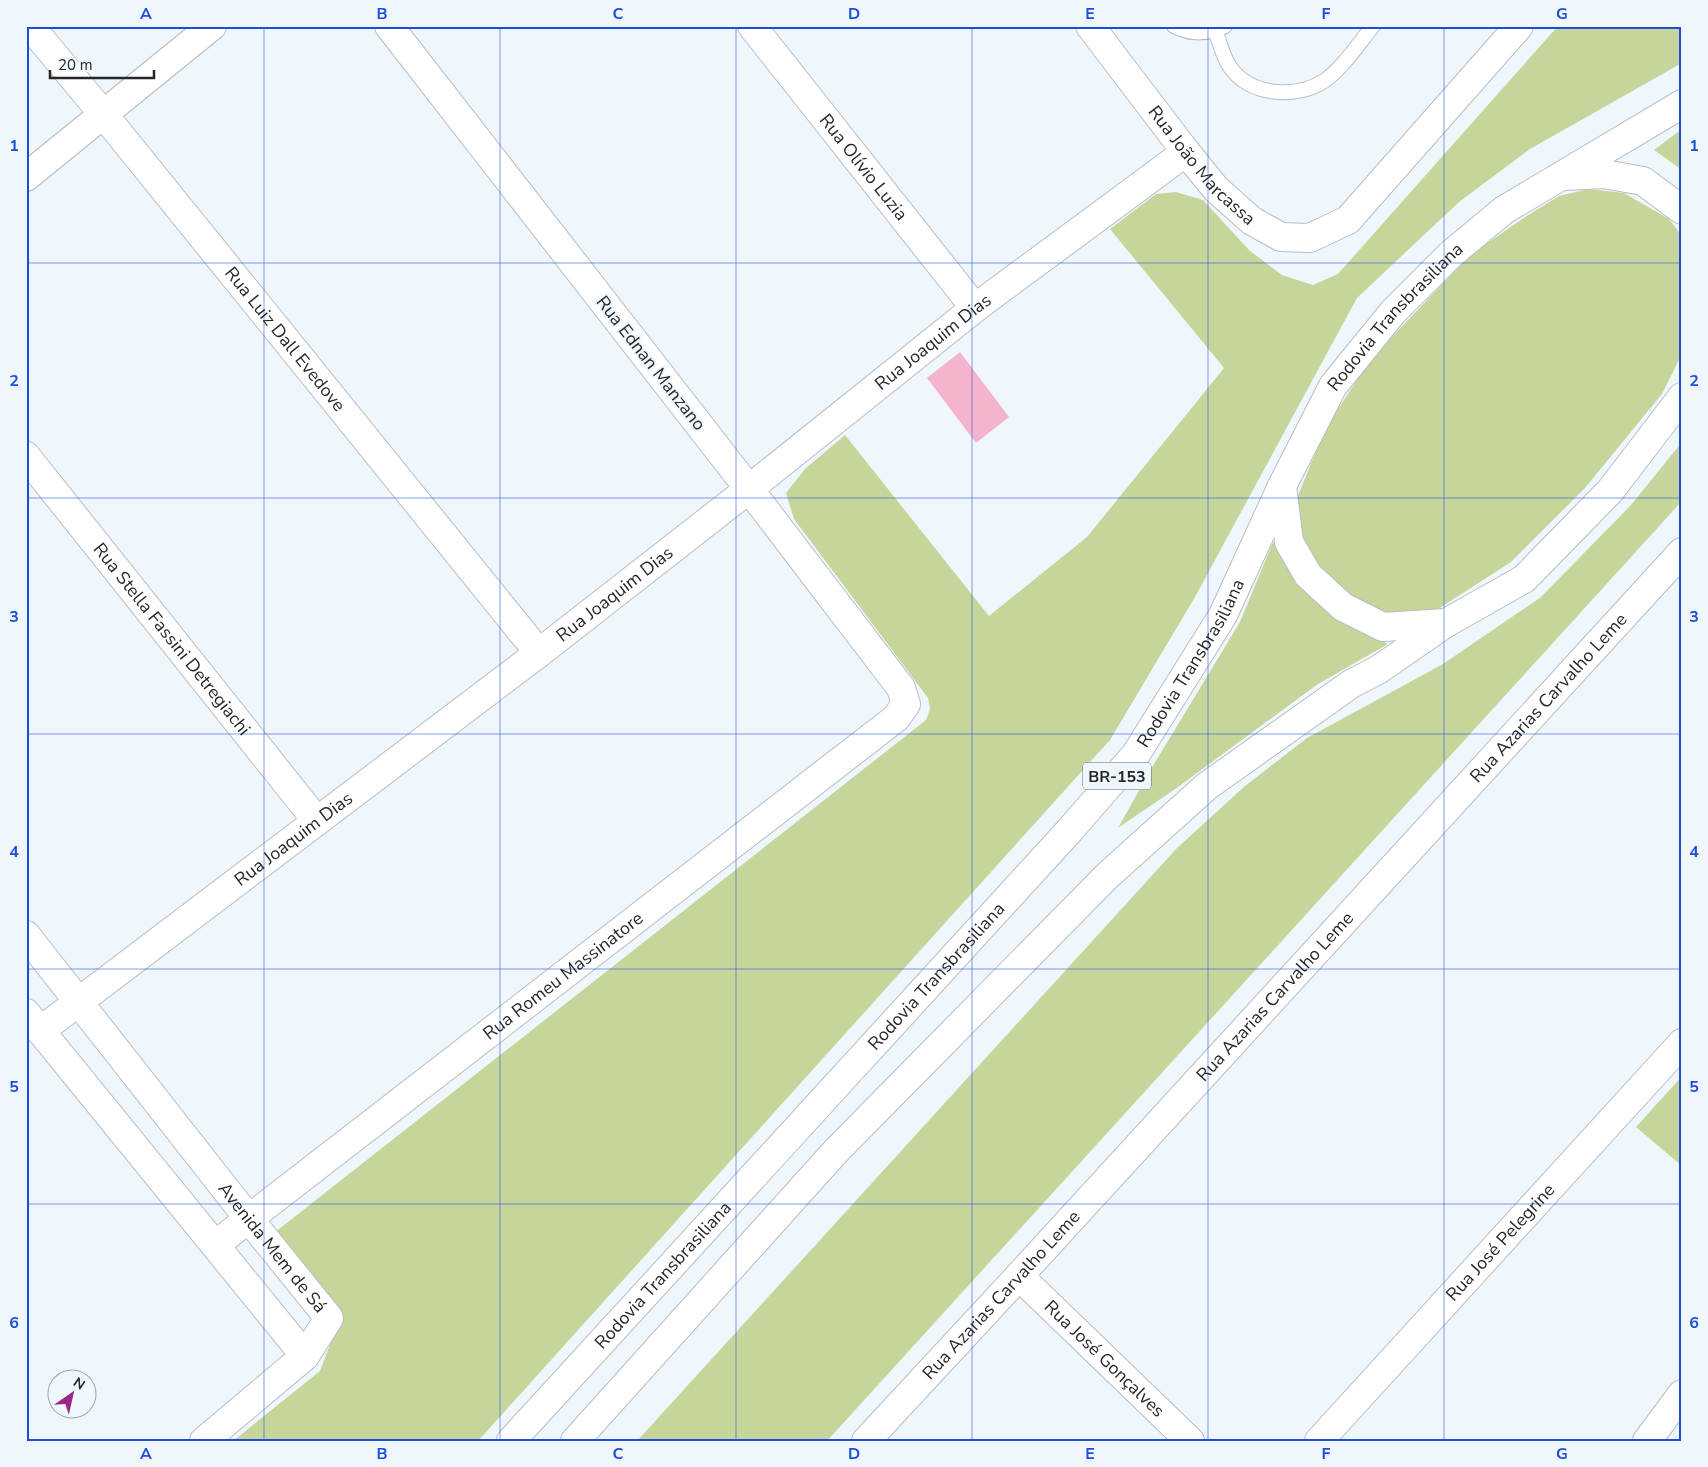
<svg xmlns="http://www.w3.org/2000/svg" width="1708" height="1467" font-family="'Nunito Sans',sans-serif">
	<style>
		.green { fill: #c6d69b }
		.building { fill: #f5b4ce }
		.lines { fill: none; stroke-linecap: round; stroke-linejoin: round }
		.lane-casing { stroke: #b7bdc2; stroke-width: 16 }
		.street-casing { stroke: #b7bdc2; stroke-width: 30 }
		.secondary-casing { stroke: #b7bdc2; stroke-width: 30 }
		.highway-casing { stroke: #b7bdc2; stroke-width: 30 }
		.lane { stroke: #fff; stroke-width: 14 }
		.street { stroke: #fff; stroke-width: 28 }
		.secondary { stroke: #fff; stroke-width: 28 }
		.highway { stroke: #fff; stroke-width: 28 }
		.grid { fill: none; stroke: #1d4ed8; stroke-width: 1; stroke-opacity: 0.55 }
		.labels { text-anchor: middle; stroke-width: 4.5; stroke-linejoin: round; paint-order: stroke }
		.shield { fill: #f0f7fc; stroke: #626568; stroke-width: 1 }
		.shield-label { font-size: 16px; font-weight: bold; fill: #252729 }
		.street-label { font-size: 18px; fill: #252729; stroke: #f0f7fc }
		.neatline { fill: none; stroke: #1d4ed8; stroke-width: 2 }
		.grid-label { font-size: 16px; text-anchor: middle; font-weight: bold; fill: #1d4ed8 }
	</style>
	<rect width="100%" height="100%" fill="#f0f7fc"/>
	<g class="green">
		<path d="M1558 26H1682V63L1530 149 1459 202 1357 298 1195 597 1110 740 478 1441H233L320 1371 340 1318 274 1233 926 720 930 709 928 698 794 519 786 493 805 469 845 435 989 616 1087 537 1224 368 1110 229 1156 194 1176 192 1203 200 1249 250 1282 275 1313 285 1338 274Z"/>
		<path d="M1682 129V170L1654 150Z"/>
		<path d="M1589 189 1624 193 1669 219 1682 236V354L1662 394 1585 488 1511 562 1432 613 1393 618 1337 590 1300 543 1295 503 1325 429 1370 360 1469 256 1525 217 1559 196Z"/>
		<path d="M1682 442V501L827 1441H637L1177 848 1245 786 1307 738 1443 664 1541 597 1631 505Z"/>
		<path d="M1273 542 1300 582 1335 616 1388 644 1318 684 1178 787 1118 828 1151 769 1240 622Z"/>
		<path d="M1682 1076V1166L1636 1127Z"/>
	</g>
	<path class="building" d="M960 352 1009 417 976 443 927 378Z"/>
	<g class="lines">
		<defs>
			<g id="lane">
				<path d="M1174 26C1190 35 1209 34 1225 26"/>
				<path d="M1215 31C1220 42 1223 57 1230 67 1250 96 1296 99 1324 81 1342 69 1359 43 1373 26"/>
			</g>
			<g id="street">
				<path id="s1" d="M30 26 104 115 539 653"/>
				<path id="s2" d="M752 26 975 308"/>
				<path id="s3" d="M1090 26 1186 152 1216 189 1252 221 1281 237 1310 238 1348 220 1519 26"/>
				<path d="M26 177 212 26"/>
				<path id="s4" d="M26 456 317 821"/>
				<path id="s5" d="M40 1031 539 653 749 489 975 308 1186 152"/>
				<path id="s6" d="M215 1245 896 718 906 704 901 688 749 489 389 26"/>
				<path id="s7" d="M1019 1276 1190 1441"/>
				<path d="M204 1441 305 1356"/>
				<path id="s8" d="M866 1441 1019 1276 1682 552"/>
				<path id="s9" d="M1319 1441 1682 1043"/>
				<path d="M1647 1441 1682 1394"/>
			</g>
			<g id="secondary">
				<path id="s10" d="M26 935 249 1219 329 1318 305 1356 26 1013"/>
			</g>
			<g id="highway">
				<path d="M1564 176 1604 174 1643 181 1682 210"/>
				<path d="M1282 486 1289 542 1308 575 1343 607 1383 627 1446 623"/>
				<path id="s11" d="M511 1441 1070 830 1136 754 1223 615 1282 486 1333 386 1393 312 1451 254 1504 210 1682 104"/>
				<path d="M575 1441 836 1151 1107 876 1207 786 1351 684 1378 670 1446 623 1524 579 1610 491 1682 397"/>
			</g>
		</defs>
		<use href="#lane" class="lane-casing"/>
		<use href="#street" class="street-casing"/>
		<use href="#secondary" class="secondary-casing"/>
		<use href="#highway" class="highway-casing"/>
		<use href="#lane" class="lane"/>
		<use href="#street" class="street"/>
		<use href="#secondary" class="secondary"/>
		<use href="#highway" class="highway"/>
	</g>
	<path class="grid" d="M264 26V1441M500 26V1441M736 26V1441M972 26V1441M1208 26V1441M1444 26V1441M26 263H1682M26 498H1682M26 734H1682M26 969H1682M26 1204H1682"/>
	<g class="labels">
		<rect class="shield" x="1083" y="762.5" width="68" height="27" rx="4"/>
		<g class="shield-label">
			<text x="1117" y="782">BR-153</text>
		</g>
		<g class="street-label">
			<text dy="6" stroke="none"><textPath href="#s3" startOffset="179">Rua João Marcassa</textPath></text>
			<text dy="6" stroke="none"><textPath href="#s2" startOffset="180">Rua Olívio Luzia</textPath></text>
			<text dy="6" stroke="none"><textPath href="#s11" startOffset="1440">Rodovia Transbrasiliana</textPath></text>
			<text dy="6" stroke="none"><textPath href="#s1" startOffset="404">Rua Luiz Dall Evedove</textPath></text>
			<text dy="6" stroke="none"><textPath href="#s5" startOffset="1128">Rua Joaquim Dias</textPath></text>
			<text transform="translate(651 363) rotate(52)" y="6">Rua Ednan Manzano</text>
			<text dy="6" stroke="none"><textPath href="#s5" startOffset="722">Rua Joaquim Dias</textPath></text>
			<text dy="6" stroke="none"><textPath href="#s4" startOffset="234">Rua Stella Fassini Detregiachi</textPath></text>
			<text dy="6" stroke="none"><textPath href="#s11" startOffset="1035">Rodovia Transbrasiliana</textPath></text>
			<text dy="6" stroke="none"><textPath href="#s8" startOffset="1009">Rua Azarias Carvalho Leme</textPath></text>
			<text dy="6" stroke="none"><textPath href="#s5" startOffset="318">Rua Joaquim Dias</textPath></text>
			<text dy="6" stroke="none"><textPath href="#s6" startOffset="440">Rua Romeu Massinatore</textPath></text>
			<text dy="6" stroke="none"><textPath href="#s11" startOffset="630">Rodovia Transbrasiliana</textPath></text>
			<text dy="6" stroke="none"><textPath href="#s8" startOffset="604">Rua Azarias Carvalho Leme</textPath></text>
			<text dy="6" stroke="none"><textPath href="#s9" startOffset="269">Rua José Pelegrine</textPath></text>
			<text dy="6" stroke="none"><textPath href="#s10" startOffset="398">Avenida Mem de Sá</textPath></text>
			<text dy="6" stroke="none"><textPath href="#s11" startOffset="225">Rodovia Transbrasiliana</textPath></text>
			<text dy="6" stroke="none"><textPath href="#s8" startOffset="199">Rua Azarias Carvalho Leme</textPath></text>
			<text dy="6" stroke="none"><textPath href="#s7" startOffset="119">Rua José Gonçalves</textPath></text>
		</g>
	</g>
	<rect width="1708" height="1467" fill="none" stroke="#f0f7fc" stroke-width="55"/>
	<g transform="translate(72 1394) rotate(34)"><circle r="24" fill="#f0f7fc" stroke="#9fa4a8"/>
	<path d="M0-4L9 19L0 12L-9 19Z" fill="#9a2783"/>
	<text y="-8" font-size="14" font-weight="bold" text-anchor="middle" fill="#252729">N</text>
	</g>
	<path d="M50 70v8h104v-8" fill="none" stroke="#252729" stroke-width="2.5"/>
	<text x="58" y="70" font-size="15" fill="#252729" stroke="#f0f7fc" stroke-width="4" paint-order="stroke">20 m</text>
	<rect x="28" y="28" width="1652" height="1412" class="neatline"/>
	<g class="grid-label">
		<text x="146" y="19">A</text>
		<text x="382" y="19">B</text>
		<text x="618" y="19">C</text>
		<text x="854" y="19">D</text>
		<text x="1090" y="19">E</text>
		<text x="1326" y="19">F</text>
		<text x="1562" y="19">G</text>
		<text x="14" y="151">1</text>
		<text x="1694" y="151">1</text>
		<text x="14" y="386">2</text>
		<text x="1694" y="386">2</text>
		<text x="14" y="622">3</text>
		<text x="1694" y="622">3</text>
		<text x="14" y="857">4</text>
		<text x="1694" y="857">4</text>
		<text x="14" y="1092">5</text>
		<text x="1694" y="1092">5</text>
		<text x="14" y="1328">6</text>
		<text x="1694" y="1328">6</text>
		<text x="146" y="1459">A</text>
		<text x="382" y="1459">B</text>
		<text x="618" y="1459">C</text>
		<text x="854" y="1459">D</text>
		<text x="1090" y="1459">E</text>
		<text x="1326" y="1459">F</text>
		<text x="1562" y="1459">G</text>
	</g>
</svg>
